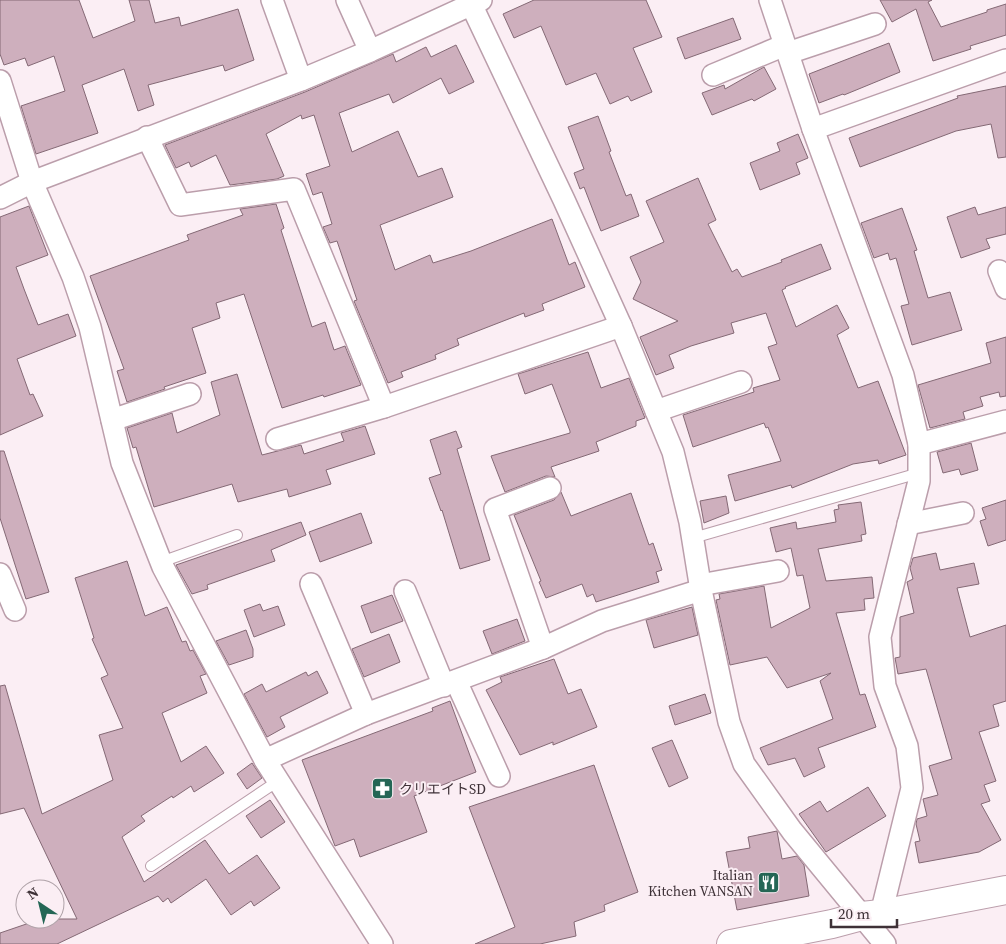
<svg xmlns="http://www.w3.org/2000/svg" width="1006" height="944" font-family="'Source Serif 4','Noto Sans JP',serif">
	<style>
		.building { fill: #ceafbd; stroke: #846975 }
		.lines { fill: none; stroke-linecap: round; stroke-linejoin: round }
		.service-casing { stroke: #bb9eab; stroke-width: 12 }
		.minor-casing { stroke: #bb9eab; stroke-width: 24 }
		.tertiary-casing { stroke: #bb9eab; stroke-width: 29 }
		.secondary-casing { stroke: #bb9eab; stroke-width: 30 }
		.service { stroke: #fff; stroke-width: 10 }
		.minor { stroke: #fff; stroke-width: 21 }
		.tertiary { stroke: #fff; stroke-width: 26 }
		.secondary { stroke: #fff; stroke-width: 28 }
		.labels { text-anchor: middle; stroke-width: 4; stroke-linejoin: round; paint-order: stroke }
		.poi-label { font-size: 14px; fill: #3e3137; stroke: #fbeef4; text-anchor: start }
	</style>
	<rect width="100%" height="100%" fill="#fbeef4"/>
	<g class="building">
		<path d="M0 0H79L93 38 135 21 129 0H149L155 23 179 17 181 26 238 9 254 60 225 71 223 65 148 85 154 105 138 111 124 69 82 85 98 133 36 154 21 106 65 91 54 56 28 66 25 58 4 65 0 54Z"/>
		<path d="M534 0H646L662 37 633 48 652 92 631 101 628 96 610 104 596 73 566 85 541 26 514 38 503 14Z"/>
		<path d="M880 0H932L928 2 941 27 987 12V10L1006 4V35L970 46 971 49 933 61 916 9 892 22Z"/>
		<path d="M733 18 741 39 685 59 677 38Z"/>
		<path d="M889 43 900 72 844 95 843 94 819 103 809 74Z"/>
		<path d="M456 45 474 82 449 94 441 78 393 103 389 94 339 113 352 152 398 131 418 177 442 168 453 197 380 225 395 270 430 255 433 263 471 251 552 219 569 265 575 262 585 287 542 304 544 310 525 317 524 313 457 339 459 345 435 355 436 359 401 372 403 377 388 383 356 306 354 301 357 300 337 241 330 243 323 227 332 224 322 192 313 195 306 174 330 166 314 115 302 119 301 115 266 134 284 176 277 179 230 185 216 155 191 167 189 162 176 168 165 145 305 92 393 54 396 62 426 47 431 57Z"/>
		<path d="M764 67 776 89 754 101 752 99 712 115 702 93 724 85 725 89Z"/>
		<path d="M1006 86V157L998 158 991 124 956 131 860 167 849 138 958 98 957 96Z"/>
		<path d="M598 116 611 151 609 152 626 196 631 194 639 216 601 231 584 187 580 189 574 173 584 169 568 127Z"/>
		<path d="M798 134 808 158 796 163 800 174 760 190 750 163 780 151 777 143Z"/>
		<path d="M698 178 716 220 708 224 732 272 737 269 742 277 782 262 781 260 821 244 831 269 785 287 786 288 782 290 796 327 837 305 849 328 837 335 858 388 878 381 906 455 879 464 878 460 853 464 792 488 791 485 735 501 728 475 781 461 768 427 766 428 764 423 693 447 683 415 754 392 753 388 780 380 768 347 777 344 766 313 731 323 734 333 691 346 669 355 674 368 656 375 640 337 678 321 633 299 641 282 630 257 664 242 646 201Z"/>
		<path d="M276 204 284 228 281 230 312 327 325 322 334 350 345 346 361 385 324 397 323 395 282 408 244 294 216 303 220 318 192 328 206 373 164 387 165 389 127 402 117 371 124 369 90 276 189 240 187 235 243 215 240 209Z"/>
		<path d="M29 206 48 255 16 267 24 289 38 325 68 314 76 336 17 359 30 395 33 394 43 416 0 435V217Z"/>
		<path d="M975 207 978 215 1006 207V234L986 239 990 248 961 258 947 217Z"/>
		<path d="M902 208 917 250 914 251 928 298 950 292 962 330 912 345 901 306 909 304 896 258 890 260 888 253 874 258 861 223Z"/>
		<path d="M1006 337V396L1000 397 999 392 980 397 983 406 963 412 965 419 930 428 918 385 991 363 986 343Z"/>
		<path d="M588 352 601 388 629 378 645 418 636 421V426L596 442 599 451 551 467 555 477 546 476 505 492 491 456 570 433V431L552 384 525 394 518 374Z"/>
		<path d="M237 374 262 455 301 445 304 454 344 441 341 433 365 426 375 454 326 470 331 484 289 497 287 489 238 502 232 484 154 507 136 447 133 448 127 428 172 413 177 433 220 415 211 382Z"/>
		<path d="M456 431 462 447 457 449 490 560 460 569 442 510 441 511 429 478 441 474 430 440Z"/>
		<path d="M971 443 978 470 961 475 959 469 943 473 937 452Z"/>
		<path d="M0 451H4L49 592 26 599 0 518Z"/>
		<path d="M561 492 571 516 631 493 649 545 653 543 662 570 656 572 659 582 596 602 593 594 587 597 582 584 546 598 539 582 541 581 514 515 554 500Z"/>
		<path d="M726 496 729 513 704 523 700 501Z"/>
		<path d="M1006 500V540L988 546 980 521 986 519 982 508Z"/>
		<path d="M861 502 866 534 861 535 862 541 818 549 826 581 872 577 874 598 864 599 865 610 836 613 860 695 865 694 876 727 818 748 825 767 804 777 795 758 768 765 760 748 833 719 820 681 831 673 787 688 767 657 730 665 716 600 720 599 719 594 764 586 771 628 810 608 803 575 797 576 791 548 776 552 770 528 796 522 797 529 836 522 834 510 839 509 838 505Z"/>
		<path d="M361 513 372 543 320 562 309 532Z"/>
		<path d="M301 522 306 535 271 550 275 561 207 585 208 589 192 594 177 567 176 565Z"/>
		<path d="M936 553 940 570 974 563 979 584 957 588 970 637 1006 625V701L993 705 999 726 979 732 996 781 984 785 990 801 981 804 1001 840 979 852 919 863 915 842 920 841 916 824 917 819 927 816 923 799 938 795 929 766 952 759 926 669 898 674 895 658 900 657V617L914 613 907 582 913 579 910 568 913 558Z"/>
		<path d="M127 561 145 616 167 607 182 642 186 641 190 651 193 650 206 674 200 676 207 693 162 713 181 762 206 746 224 773 194 792 191 786 173 798 172 796 141 816 145 821 122 837 144 882 205 840 229 874 257 855 280 888 254 906 251 901 231 915 206 879 171 903 168 898 163 902 158 896 57 944H0V933L41 919H77L24 808 0 814V686L5 685 42 814 113 780 99 735 123 728 101 678 108 675 92 639 94 638 75 578Z"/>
		<path d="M392 595 403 621 371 633 361 606Z"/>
		<path d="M260 604 263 611 278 606 285 625 254 637 244 610Z"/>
		<path d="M692 607 698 635 654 648 646 620Z"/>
		<path d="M517 619 525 641 492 654 483 631Z"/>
		<path d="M246 630 253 649V657L229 665 216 641Z"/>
		<path d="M389 634 400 662 364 677 352 649Z"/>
		<path d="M554 659 568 694 581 689 597 727 553 745V742L520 755 486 690 502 682 500 677Z"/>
		<path d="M317 671 328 693 280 717 285 727 267 737 244 694 262 684 266 692 306 672 308 676Z"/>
		<path d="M705 694 711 713 675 725 669 706Z"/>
		<path d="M450 701 476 772 414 796 427 832 360 857 354 839 335 846 302 760 433 711 432 708Z"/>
		<path d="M672 740 688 778 669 787 652 748Z"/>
		<path d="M252 763 262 778 247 789 237 774Z"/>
		<path d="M594 765 638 892 604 905 605 911 574 922 576 936 540 944H475L515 927 469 807Z"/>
		<path d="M868 787 886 816 826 852 799 814 820 801 827 812Z"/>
		<path d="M270 800 285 822 261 838 246 816Z"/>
		<path d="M777 831 782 859 797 856 804 865 809 896 737 910 726 852 750 848 748 837Z"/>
	</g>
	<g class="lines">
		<defs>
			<g id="service">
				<path d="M693 538 919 473"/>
				<path d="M161 562 237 535"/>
				<path d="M151 866 278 781"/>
			</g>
			<g id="minor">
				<path d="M272 0 301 80"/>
				<path d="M347 0 370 51"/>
				<path d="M770 0 813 129 903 375 919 444V481L880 637 885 686 907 746 912 788 881 914"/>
				<path d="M471 4 564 200 621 326 673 452 690 522 701 590 729 722 744 764 792 831 885 944"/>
				<path d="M788 53 875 24"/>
				<path d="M713 75 785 45"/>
				<path d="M0 81 32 182 73 277 90 327 122 463 163 567 265 760 382 944"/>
				<path d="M813 129 1006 60"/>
				<path d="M147 137 180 205 294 189 384 407"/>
				<path d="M0 198 32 182 301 80 370 51 481 0"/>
				<path d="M999 271 1006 288"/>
				<path d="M656 411 741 382"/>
				<path d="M112 420 190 394"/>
				<path d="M277 439 384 407 621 326"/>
				<path d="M919 444 1006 421"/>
				<path d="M908 524 963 513"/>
				<path d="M0 574 15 610"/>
				<path d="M311 584 366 714"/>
				<path d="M700 585 778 571"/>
				<path d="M405 591 444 686"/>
				<path d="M543 648 495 509 550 488"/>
				<path d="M456 681 499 776"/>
				<path d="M265 760 366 714 543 648 602 621 701 590"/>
			</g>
			<path id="tertiary" d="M469 0 471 4"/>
			<path id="secondary" d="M731 944 832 924 862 916 881 914 1006 890"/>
		</defs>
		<use href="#service" class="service-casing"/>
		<use href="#minor" class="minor-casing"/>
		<use href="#tertiary" class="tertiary-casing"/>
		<use href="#secondary" class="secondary-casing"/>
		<use href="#service" class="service"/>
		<use href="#minor" class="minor"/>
		<use href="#tertiary" class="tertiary"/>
		<use href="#secondary" class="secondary"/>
	</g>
	<defs>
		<symbol id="pharmacy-square" viewBox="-11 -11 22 22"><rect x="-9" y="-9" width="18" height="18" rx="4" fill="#246655" stroke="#fbeef4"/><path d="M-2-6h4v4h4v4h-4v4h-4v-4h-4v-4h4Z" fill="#fff"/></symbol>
		<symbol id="restaurant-square" viewBox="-11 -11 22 22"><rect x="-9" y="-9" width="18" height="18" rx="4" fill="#246655" stroke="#fbeef4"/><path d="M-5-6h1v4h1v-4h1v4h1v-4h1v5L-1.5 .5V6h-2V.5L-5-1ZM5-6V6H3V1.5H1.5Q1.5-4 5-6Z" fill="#fff"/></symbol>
	</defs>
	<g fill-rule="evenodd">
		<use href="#pharmacy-square" x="370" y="776" width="25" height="25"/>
		<use href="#restaurant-square" x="756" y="870" width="25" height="25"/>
	</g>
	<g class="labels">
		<g class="poi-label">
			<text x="399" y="794">クリエイトSD</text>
			<text x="753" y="880" text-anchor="end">Italian<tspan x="753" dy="16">Kitchen VANSAN</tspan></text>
		</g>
	</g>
	<g transform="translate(40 904) rotate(325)"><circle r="24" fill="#fbeef4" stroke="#afa2a8"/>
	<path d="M0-4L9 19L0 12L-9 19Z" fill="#246655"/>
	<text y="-8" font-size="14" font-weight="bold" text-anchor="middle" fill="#3e3137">N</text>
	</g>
	<path d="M831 919v8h66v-8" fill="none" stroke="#3e3137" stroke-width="2.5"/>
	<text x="838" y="919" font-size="15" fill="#3e3137" stroke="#fbeef4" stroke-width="4" paint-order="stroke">20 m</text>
</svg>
